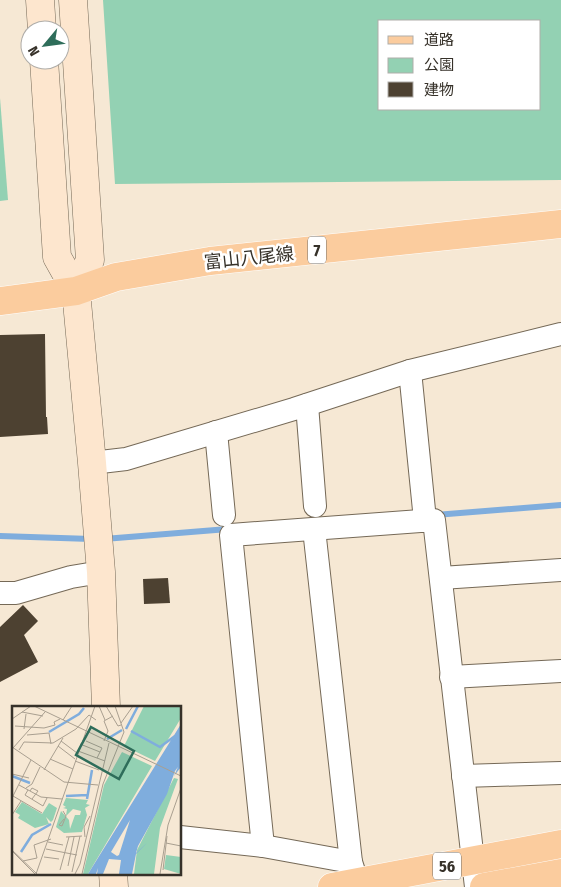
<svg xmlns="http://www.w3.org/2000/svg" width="561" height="887" font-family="'Fira Sans Condensed','Noto Sans JP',sans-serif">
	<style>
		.green { fill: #93d1b3; fill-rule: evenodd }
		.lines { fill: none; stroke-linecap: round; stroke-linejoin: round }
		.stream { stroke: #7faddd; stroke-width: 6 }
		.building { fill: #4d4131 }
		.street-casing { stroke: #756957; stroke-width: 24 }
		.secondary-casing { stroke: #756957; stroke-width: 29 }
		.primary-casing { stroke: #fff; stroke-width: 29 }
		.street { stroke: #fff; stroke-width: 22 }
		.secondary { stroke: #fde6ce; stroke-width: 28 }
		.primary { stroke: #fbcc9e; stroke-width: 28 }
		.labels { text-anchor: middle; stroke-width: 5; stroke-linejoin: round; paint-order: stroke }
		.shield { fill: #fff; stroke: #726f69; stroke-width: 1 }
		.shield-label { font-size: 16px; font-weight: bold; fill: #363129 }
		.street-label { font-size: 18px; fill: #363129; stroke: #fff }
		.inset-river { fill: none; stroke: #7faddd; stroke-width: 2.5 }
		.inset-road { fill: none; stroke: #a99f90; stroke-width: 1 }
		.view { fill: #2e6d5a; fill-opacity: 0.15; stroke: #2e6d5a; stroke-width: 2.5 }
		.inset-edge { fill: none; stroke: #363129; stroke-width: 2.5 }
	</style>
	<rect width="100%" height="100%" fill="#f6e8d4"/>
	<g class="green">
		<path d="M103 0H561V180L115 184ZM380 21H540V109H380Z"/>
		<path d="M0 98 8 200 0 201Z"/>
	</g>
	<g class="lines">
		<g class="stream">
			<path d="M435 515 561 505"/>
			<path d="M0 536 91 539"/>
			<path d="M104 539 228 529"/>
		</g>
	</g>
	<g class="building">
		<path d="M45 334 46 417H47L48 434 0 437V335Z"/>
		<path d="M168 578 170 603 144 604 143 579Z"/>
		<path d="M23 605 38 621 24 635 38 662 0 682V627Z"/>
	</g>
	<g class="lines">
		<defs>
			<g id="street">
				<path d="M410 371 425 520"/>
				<path d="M307 405 315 506"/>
				<path d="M216 432 224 515"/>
				<path d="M92 463 126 459 294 409 410 371 561 334"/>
				<path d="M314 529 351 862 359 887"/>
				<path d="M441 578 561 570"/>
				<path d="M0 593H16L71 577 101 572"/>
				<path d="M451 677 561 671"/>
				<path d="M463 776 561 773"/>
				<path d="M180 837 263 846 351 862"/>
				<path d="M263 846 231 535 434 520 476 887"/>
			</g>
			<g id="secondary">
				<path d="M40 0 42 30"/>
				<path d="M73 0 90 260 76 291"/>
				<path d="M44 60 57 257 76 291 92 463 101 572 106 707"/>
				<path d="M113 873 114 887"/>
			</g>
			<g id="primary">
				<path d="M0 301 76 291 116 277 210 261 561 224"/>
				<path d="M332 887 561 844"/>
				<path d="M484 887 561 873"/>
			</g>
		</defs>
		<use href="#street" class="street-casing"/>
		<use href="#secondary" class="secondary-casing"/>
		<use href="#primary" class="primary-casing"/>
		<use href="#street" class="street"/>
		<use href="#secondary" class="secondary"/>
		<use href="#primary" class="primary"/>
	</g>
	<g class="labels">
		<g class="shield">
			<rect x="308" y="236.5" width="18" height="27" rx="4"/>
			<rect x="433" y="852.5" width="28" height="27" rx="4"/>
		</g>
		<g class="shield-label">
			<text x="317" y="256">7</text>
			<text x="447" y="872">56</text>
		</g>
		<g class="street-label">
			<text transform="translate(249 258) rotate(-6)" y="6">富山八尾線</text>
		</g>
	</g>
	<g transform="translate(12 706)">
		<rect width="169" height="169" fill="#f6e8d4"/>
		<path d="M132 0H169V12L143 55 112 40ZM110 46 140 60 76 168H71L92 79ZM162 72 166 73 148 122 142 168H122L125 144ZM54 92 76 94 74 98 78 99 73 102 75 109 70 126 52 127 44 121 49 105 57 114 58 123 63 109H68L69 105 61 103 54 110 55 103 51 102 54 101 51 99ZM10 96 30 108 37 97 45 102 41 114 39 116 34 111 37 118 23 122 6 112 8 109 3 106ZM154 149 169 151V168L152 163Z" fill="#93d1b3"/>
		<path d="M169 18V61L162 70 166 61 163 65 155 88 126 140 124 147 135 137 124 148 120 168H107L109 154 97 153 91 168H85L86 162 84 168H76ZM118 114 107 149 105 150 99 146Z" fill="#7faddd" fill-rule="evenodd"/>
		<path class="inset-river" d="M114 23 126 0M119 25 148 41 163 30M37 26 67 8 72 2M95 33 110 24M0 70 18 77M54 90 75 89M75 93 80 64M9 146 20 129 39 118"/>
		<path class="inset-road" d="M22 0 169 70M87 0 93 14M94 0 106 20 109 19M10 6 31 10M0 13 19 0M51 14 60 0M109 17 121 0M3 20 32 22 43 19 42 16 48 13M12 23 14 8M15 29 37 27 39 38M49 35 65 47M74 35 90 42 85 52M92 35 96 25 92 15 101 10M68 38 88 46M46 40 63 53M0 41 52 76 86 79M1 42 33 6M7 44 12 36 41 37 64 23 77 9 84 14M66 45 93 55M38 53 61 63M63 55 87 64M32 64 51 32M0 68 17 72M7 79 29 91 50 93M14 82 20 78 28 61M16 84 13 89 31 100 35 92M18 85 20 82 26 85 20 93M1 90 30 107M0 92 19 54M51 105 54 110 50 120 47 119 52 113M0 109 9 95M54 131 70 130M73 131 72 121 78 110M36 136 51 139M154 137 169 140M34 143 65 149M0 144 25 168M0 145 23 168M32 151 47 153M11 155 25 152 22 139 39 133M56 160 62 131M48 164 57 131M151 164 155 130M60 166 68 130M24 168 83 0M63 168 68 158 97 37M70 168 91 78 112 26 103 0M148 168 156 119 169 82"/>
		<path class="view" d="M79 21 122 45 107 73 64 49Z"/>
		<rect width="169" height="169" class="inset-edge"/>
	</g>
	<rect x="378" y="20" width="162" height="90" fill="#ffffff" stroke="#afada9"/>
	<rect x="388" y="36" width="25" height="8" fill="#fbcc9e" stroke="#afada9"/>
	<text x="424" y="45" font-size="15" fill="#363129">道路</text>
	<rect x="388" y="58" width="25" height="15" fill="#93d1b3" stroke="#afada9"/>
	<text x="424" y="70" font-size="15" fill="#363129">公園</text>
	<rect x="388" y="82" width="25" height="15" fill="#4d4131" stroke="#afada9"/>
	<text x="424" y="95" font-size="15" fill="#363129">建物</text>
	<g transform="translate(45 45) rotate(241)"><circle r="24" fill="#ffffff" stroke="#afada9"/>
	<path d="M0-4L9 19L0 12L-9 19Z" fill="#2e6d5a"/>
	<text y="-8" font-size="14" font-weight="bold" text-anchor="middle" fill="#363129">N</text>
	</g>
</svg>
